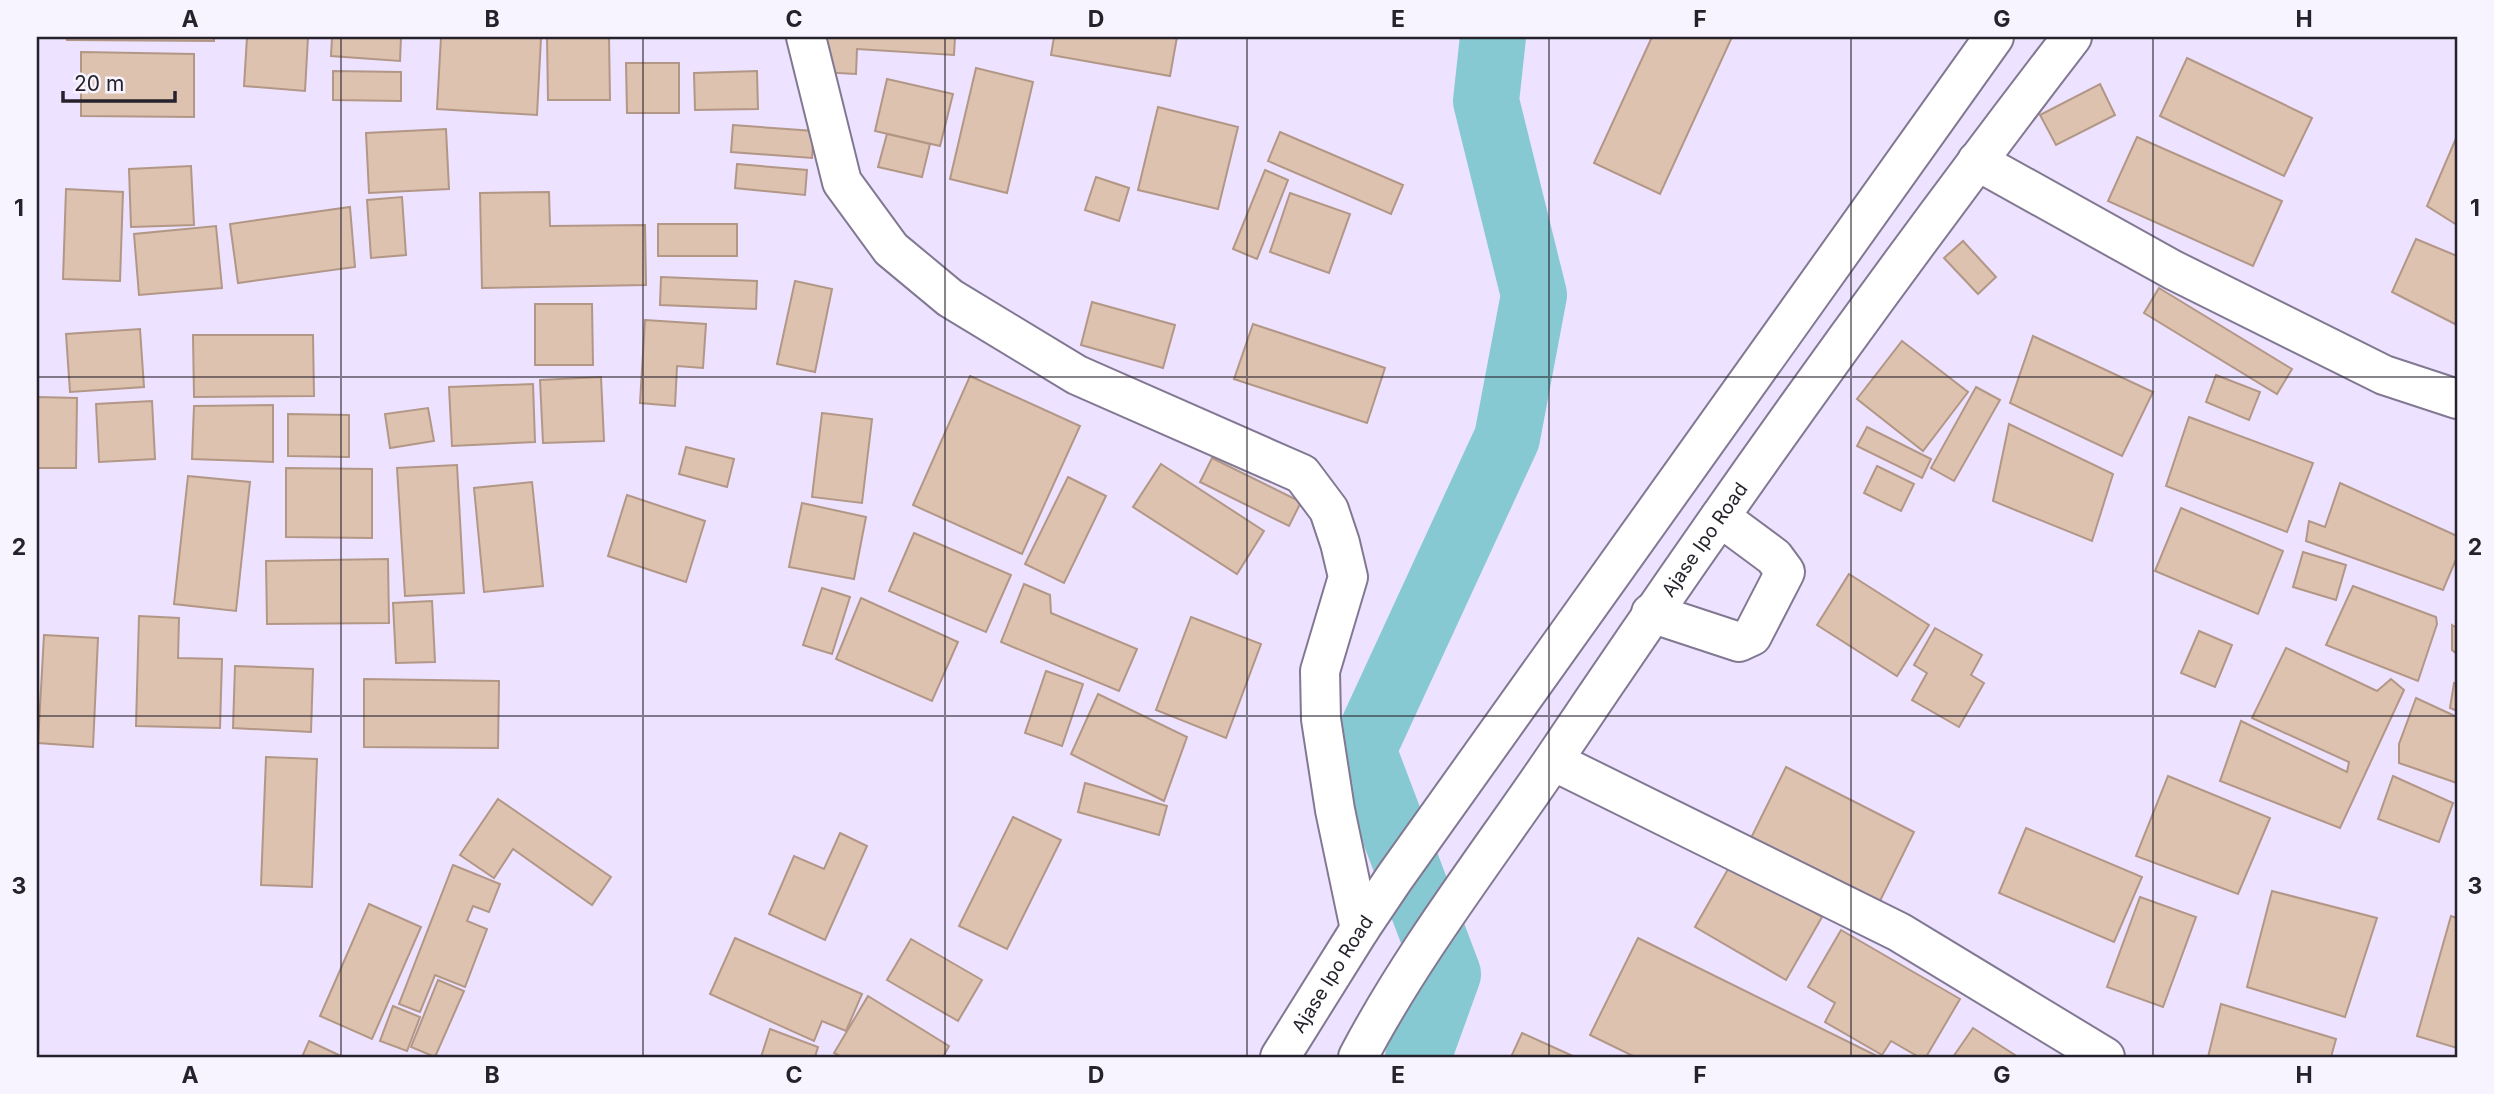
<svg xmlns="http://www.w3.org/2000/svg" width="2494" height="1094" font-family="Inter,sans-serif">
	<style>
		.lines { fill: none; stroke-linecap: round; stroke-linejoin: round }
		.river { stroke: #87c9d3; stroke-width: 66 }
		.building { fill: #dec2b0; stroke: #b29786; stroke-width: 2 }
		.minor-casing { stroke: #827892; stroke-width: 42 }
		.highway-casing { stroke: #827892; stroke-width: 42 }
		.minor { stroke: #fff; stroke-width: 38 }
		.highway { stroke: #fff; stroke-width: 38 }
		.grid { fill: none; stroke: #26222c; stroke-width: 2; stroke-opacity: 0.55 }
		.labels { text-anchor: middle; stroke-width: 5; stroke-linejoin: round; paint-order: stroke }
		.street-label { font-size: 19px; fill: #26222c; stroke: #f7f3ff }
		.neatline { fill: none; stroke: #26222c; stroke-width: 2.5 }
		.grid-label { font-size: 23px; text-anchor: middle; font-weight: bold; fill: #26222c }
	</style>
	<rect width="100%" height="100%" fill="#ede2ff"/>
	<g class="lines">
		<path class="river" d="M1418 1057 1448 974 1363 750 1507 438 1534 295 1486 101 1493 37"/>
	</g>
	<g class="building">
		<path d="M67 37H214V41L67 40Z"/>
		<path d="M247 37H308L305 91 244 86Z"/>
		<path d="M332 37H401L400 61 331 56Z"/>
		<path d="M441 37 541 38 537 115 437 109Z"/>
		<path d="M547 37H609L610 100H548Z"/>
		<path d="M821 37H955L954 55 857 49 856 74 819 72Z"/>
		<path d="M1054 37H1177L1170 76 1051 55Z"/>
		<path d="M1652 37H1732L1660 194 1594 163Z"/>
		<path d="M81 52 194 54V117L81 116Z"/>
		<path d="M2187 58 2312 118 2284 176 2160 116Z"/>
		<path d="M626 63H679V113H627Z"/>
		<path d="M976 68 1033 82 1007 193 950 179Z"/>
		<path d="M333 71 401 72V101L333 100Z"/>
		<path d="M757 71 758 109 695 110 694 73Z"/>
		<path d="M887 79 953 94 940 146 875 131Z"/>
		<path d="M2100 84 2115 115 2056 145 2040 115Z"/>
		<path d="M1158 107 1238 127 1218 209 1138 190Z"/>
		<path d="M733 125 814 131 812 158 731 152Z"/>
		<path d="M446 129 449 189 369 193 366 133Z"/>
		<path d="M1280 132 1403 185 1391 214 1268 161Z"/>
		<path d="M887 134 930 144 922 177 878 167Z"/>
		<path d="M2457 136V225L2427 206Z"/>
		<path d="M2137 137 2282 201 2253 266 2108 201Z"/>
		<path d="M737 164 807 170 805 195 735 188Z"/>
		<path d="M191 166 194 225 131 227 129 169Z"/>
		<path d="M1265 170 1288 180 1257 259 1233 249Z"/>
		<path d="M1096 177 1129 188 1119 221 1085 210Z"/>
		<path d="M66 189 123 192 120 281 63 279Z"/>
		<path d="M549 192 550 226 645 225 646 285 482 288 480 193Z"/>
		<path d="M1290 193 1350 214 1329 273 1270 252Z"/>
		<path d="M402 197 406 255 371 258 367 200Z"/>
		<path d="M350 207 355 267 238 283 230 224Z"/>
		<rect x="658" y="224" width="79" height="32"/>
		<path d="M216 226 222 288 139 295 134 234Z"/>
		<path d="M2416 239 2457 256V325L2392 292Z"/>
		<path d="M1963 241 1996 277 1978 294 1944 258Z"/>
		<path d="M661 277 757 281 756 309 660 305Z"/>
		<path d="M795 281 832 289 815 372 777 364Z"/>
		<path d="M2159 288 2292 369 2277 394 2144 313Z"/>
		<path d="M1092 302 1175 325 1163 368 1081 345Z"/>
		<path d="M535 304H592L593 365H535Z"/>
		<path d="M645 320 706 324 703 368 677 366 675 406 640 403Z"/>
		<path d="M1253 324 1385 368 1367 423 1234 379Z"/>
		<path d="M140 329 144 387 70 392 66 334Z"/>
		<path d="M193 335H313L314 396 194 397Z"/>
		<path d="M2033 336 2153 392 2122 456 2010 403Z"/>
		<path d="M1902 341 1968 392 1923 451 1857 399Z"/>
		<path d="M2216 375 2260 392 2249 420 2206 402Z"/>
		<path d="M970 376 1080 426 1022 554 913 505Z"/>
		<path d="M601 377 604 441 543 443 540 380Z"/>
		<path d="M533 384 535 442 452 446 449 387Z"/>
		<path d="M1976 387 2000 400 1954 481 1931 468Z"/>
		<path d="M37 397 77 398 76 468H37Z"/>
		<path d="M152 401 155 459 99 462 96 404Z"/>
		<path d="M273 405V462L192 459 194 406Z"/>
		<path d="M428 408 434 441 390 448 385 414Z"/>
		<path d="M822 413 872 419 862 503 812 497Z"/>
		<path d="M288 414 349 415V457L288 456Z"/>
		<path d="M2189 417 2313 463 2287 532 2166 486Z"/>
		<path d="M2009 424 2113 474 2092 541 1993 501Z"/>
		<path d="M1867 427 1931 459 1922 478 1857 446Z"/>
		<path d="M686 447 734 459 727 487 679 474Z"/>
		<path d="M1212 458 1301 502 1289 526 1200 482Z"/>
		<path d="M1161 464 1264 531 1237 574 1133 507Z"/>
		<path d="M457 465 464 593 405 596 397 468Z"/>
		<path d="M1877 466 1914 484 1901 511 1864 493Z"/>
		<path d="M286 468 372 469V538L286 537Z"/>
		<path d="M188 476 250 482 236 611 174 604Z"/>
		<path d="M1068 477 1106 496 1064 583 1025 564Z"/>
		<path d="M532 482 543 586 484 592 474 488Z"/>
		<path d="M2340 483 2457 536V557L2443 590 2306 541 2309 521 2325 527Z"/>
		<path d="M627 495 705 521 686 582 608 556Z"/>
		<path d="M802 503 866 517 854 579 789 567Z"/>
		<path d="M2181 508 2283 551 2258 614 2155 571Z"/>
		<path d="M914 533 1011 575 986 632 889 591Z"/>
		<path d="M2303 552 2346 565 2336 600 2293 587Z"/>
		<path d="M388 559 389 623 267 624 266 561Z"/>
		<path d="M1849 574 1929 625 1897 676 1817 625Z"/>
		<path d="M1024 584 1050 595 1051 613 1137 649 1119 691 1001 642Z"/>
		<path d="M2353 586 2436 617 2437 624 2418 681 2326 645Z"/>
		<path d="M822 588 850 597 832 654 803 645Z"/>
		<path d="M861 598 958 642 932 701 836 659Z"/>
		<path d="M432 601 435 662 396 663 393 603Z"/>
		<path d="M139 616 179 618 178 658 222 659 220 728 136 726Z"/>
		<path d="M1191 617 1261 644 1226 738 1156 710Z"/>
		<path d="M2452 625 2457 628V654L2452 650Z"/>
		<path d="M1935 628 1982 655 1971 675 1984 683 1959 727 1912 700 1927 673 1914 665Z"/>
		<path d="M2199 631 2232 645 2215 687 2181 673Z"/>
		<path d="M44 635 98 638 93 747 38 743Z"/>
		<path d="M2286 648 2377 691 2391 679 2404 690 2340 828 2220 781 2241 721 2347 772 2349 762 2252 718Z"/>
		<path d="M235 666 313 669 311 732 233 728Z"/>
		<path d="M1046 671 1083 684 1062 746 1025 733Z"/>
		<path d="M364 679 499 681 498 748 364 747Z"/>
		<path d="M2454 683 2457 684V711L2450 708Z"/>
		<path d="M1098 694 1187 737 1164 801 1071 754Z"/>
		<path d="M2416 698 2457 717V783L2399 763V744Z"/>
		<path d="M266 757 317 759 312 887 261 885Z"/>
		<path d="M1786 767 1914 832 1879 903 1751 838Z"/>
		<path d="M2168 776 2270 818 2238 894 2136 856Z"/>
		<path d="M2393 776 2453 803 2439 842 2378 819Z"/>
		<path d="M1085 783 1167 806 1159 835 1078 812Z"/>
		<path d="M498 799 611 877 592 905 513 849 494 878 460 855Z"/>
		<path d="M1013 817 1061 840 1007 949 959 926Z"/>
		<path d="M2026 828 2142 877 2114 942 1999 893Z"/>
		<path d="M840 833 867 846 825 940 769 914 794 856 824 869Z"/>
		<path d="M1731 864 1822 917 1786 980 1695 927Z"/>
		<path d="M453 865 500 884 489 912 473 906 467 921 487 929 465 987 435 975 420 1012 399 1004Z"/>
		<path d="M2272 891 2377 918 2345 1017 2247 987Z"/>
		<path d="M2140 897 2196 917 2163 1007 2107 987Z"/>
		<path d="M369 904 421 927 372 1039 320 1016Z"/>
		<path d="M2451 916 2457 918V1048L2417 1036Z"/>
		<path d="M1841 930 1960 999 1926 1057H1919L1891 1041 1882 1055 1825 1022 1835 1003 1808 987Z"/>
		<path d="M735 938 862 994 846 1031 822 1021 814 1041 710 994Z"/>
		<path d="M1638 938 1879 1057H1635L1590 1035Z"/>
		<path d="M911 939 982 980 958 1021 887 980Z"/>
		<path d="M438 980 464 991 435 1057 411 1047Z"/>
		<path d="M868 996 949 1046 943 1057H842L834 1053Z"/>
		<path d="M2221 1004 2336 1039 2331 1057H2208Z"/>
		<path d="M393 1006 420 1017 407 1051 380 1041Z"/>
		<path d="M1973 1028 2018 1057H1953Z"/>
		<path d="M770 1029 818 1047 815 1057H761Z"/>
		<path d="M1522 1033 1575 1057H1511Z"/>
		<path d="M309 1041 343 1057H302Z"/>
	</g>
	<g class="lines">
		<defs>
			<g id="minor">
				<path d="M806 37 842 182 891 249 950 298 1077 375 1302 474 1329 510 1340 543 1348 577 1320 671 1321 719 1335 810 1360 929"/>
				<path d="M1977 161 2173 270 2384 375 2457 399"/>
				<path d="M1651 613 1739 642 1752 636 1785 572 1774 557 1720 517"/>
				<path d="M1553 761 1899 932 2105 1057"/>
			</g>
			<g id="highway">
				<path id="s1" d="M1280 1057 1360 929 1395 877 1994 37"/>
				<path id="s2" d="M1358 1057C1412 954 1488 856 1554 759 1719 513 1891 272 2072 37"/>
			</g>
		</defs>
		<use href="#minor" class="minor-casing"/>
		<use href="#highway" class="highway-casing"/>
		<use href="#minor" class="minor"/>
		<use href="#highway" class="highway"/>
	</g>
	<path class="grid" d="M341 37V1057M643 37V1057M945 37V1057M1247 37V1057M1549 37V1057M1851 37V1057M2153 37V1057M37 377H2457M37 716H2457"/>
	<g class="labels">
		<g class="street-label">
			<text dy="7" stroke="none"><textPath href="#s2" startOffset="623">Ajase Ipo Road</textPath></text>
			<text dy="7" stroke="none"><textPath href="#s1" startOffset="98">Ajase Ipo Road</textPath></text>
		</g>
	</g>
	<rect width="2494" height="1094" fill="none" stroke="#f7f3ff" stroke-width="77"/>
	<path d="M63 91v10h112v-10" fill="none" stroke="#26222c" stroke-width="3.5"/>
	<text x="74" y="91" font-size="21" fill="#26222c" stroke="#f7f3ff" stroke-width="5" paint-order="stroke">20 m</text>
	<rect x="38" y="38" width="2418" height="1018" class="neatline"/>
	<g class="grid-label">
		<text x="190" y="27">A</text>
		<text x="492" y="27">B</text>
		<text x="794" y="27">C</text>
		<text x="1096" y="27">D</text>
		<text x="1398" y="27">E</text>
		<text x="1700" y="27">F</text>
		<text x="2002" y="27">G</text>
		<text x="2304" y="27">H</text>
		<text x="19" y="216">1</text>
		<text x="2475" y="216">1</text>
		<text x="19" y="555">2</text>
		<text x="2475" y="555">2</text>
		<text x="19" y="894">3</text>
		<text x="2475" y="894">3</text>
		<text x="190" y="1083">A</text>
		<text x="492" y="1083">B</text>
		<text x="794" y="1083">C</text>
		<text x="1096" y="1083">D</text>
		<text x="1398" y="1083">E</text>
		<text x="1700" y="1083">F</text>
		<text x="2002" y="1083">G</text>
		<text x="2304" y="1083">H</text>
	</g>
</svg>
